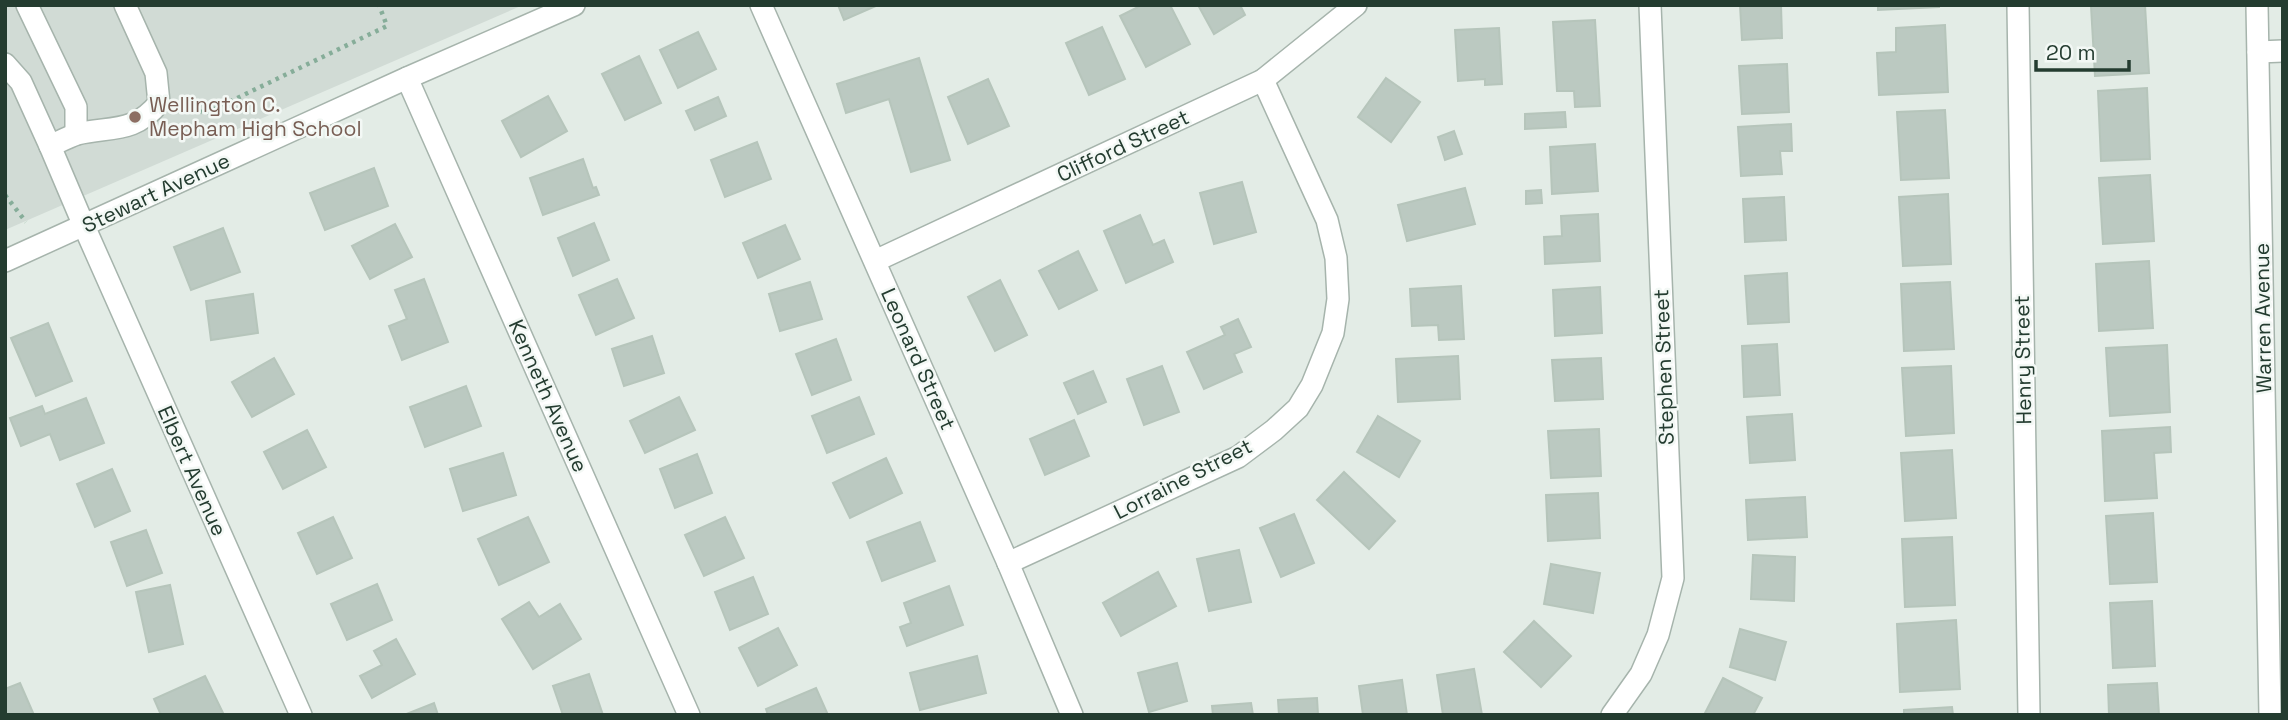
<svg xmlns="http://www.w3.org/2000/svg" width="2288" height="720" font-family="'Space Grotesk',sans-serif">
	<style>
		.built { fill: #d1dbd5 }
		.building { fill: #bbc9c1; stroke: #b6c5bb; stroke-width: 2 }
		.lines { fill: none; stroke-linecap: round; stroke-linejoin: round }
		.minor-casing { stroke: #a6b4ac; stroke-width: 24 }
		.path { stroke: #86ad99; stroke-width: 4.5; stroke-dasharray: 3.5 5; stroke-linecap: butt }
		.minor { stroke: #fff; stroke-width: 21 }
		.education-dot { fill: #8d6e63; stroke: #f3f8f5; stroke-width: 2.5 }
		.labels { text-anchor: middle; stroke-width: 5; stroke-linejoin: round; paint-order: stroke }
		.education-label { font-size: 21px; fill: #785e54; stroke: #f3f8f5; text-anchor: start }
		.street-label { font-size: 21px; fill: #243c30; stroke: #f3f8f5 }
	</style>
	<rect width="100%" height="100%" fill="#e3ece6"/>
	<path class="built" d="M5 5H523L5 230Z"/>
	<g class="building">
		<path d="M838 5H878L844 20Z"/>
		<path d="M1142 5H1170L1190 44 1146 67 1120 16Z"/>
		<path d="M1198 5H1240L1245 15 1214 34Z"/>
		<path d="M1740 5H1781L1782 38 1742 40Z"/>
		<path d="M1878 5H1939V7L1878 10Z"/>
		<path d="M2145 5 2149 73 2095 76 2091 6Z"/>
		<path d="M1595 20 1600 106 1575 107 1574 91H1557L1553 22Z"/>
		<path d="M1945 25 1948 92 1879 95 1877 53 1896 52V28Z"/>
		<path d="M1102 27 1125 79 1089 95 1066 43Z"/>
		<path d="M1499 28 1502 84 1485 85V79L1458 81 1455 30Z"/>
		<path d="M698 32 716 69 678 88 660 50Z"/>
		<path d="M639 56 661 103 625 120 602 74Z"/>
		<path d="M919 58 950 160 911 172 889 99 846 113 837 84Z"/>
		<path d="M1787 64 1789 112 1742 114 1739 66Z"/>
		<path d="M1386 78 1420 102 1391 142 1358 117Z"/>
		<path d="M988 79 1009 126 968 144 948 97Z"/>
		<path d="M2147 88 2150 159 2101 161 2098 91Z"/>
		<path d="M548 96 567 131 521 157 502 121Z"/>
		<path d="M718 97 726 116 695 130 686 111Z"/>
		<path d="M1945 110 1949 178 1901 180 1897 112Z"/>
		<path d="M1565 112 1566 127 1525 129V114Z"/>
		<path d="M1791 124 1792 151H1780L1782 174 1741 176 1738 127Z"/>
		<path d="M1454 131 1462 154 1445 160 1438 137Z"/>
		<path d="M757 142 771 179 725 197 711 160Z"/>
		<path d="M1595 144 1598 191 1552 194 1550 147Z"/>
		<path d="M583 159 593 188 596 187 599 195 543 215 530 178Z"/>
		<path d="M374 168 388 206 325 230 310 193Z"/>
		<path d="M2150 175 2154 241 2103 244 2099 178Z"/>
		<path d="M1242 182 1256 232 1214 244 1200 193Z"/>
		<path d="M1465 188 1475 224 1407 241 1398 205Z"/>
		<path d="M1541 190 1542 203 1526 204V191Z"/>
		<path d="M1948 194 1951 264 1903 266 1899 197Z"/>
		<path d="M1784 197 1786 240 1745 242 1743 199Z"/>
		<path d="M1598 214 1600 261 1545 264 1544 237 1562 236 1561 216Z"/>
		<path d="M1140 215 1153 245 1164 240 1173 262 1126 283 1104 231Z"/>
		<path d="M594 223 609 260 573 276 558 238Z"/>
		<path d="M395 224 412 257 370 279 352 246Z"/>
		<path d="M785 225 800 259 758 278 743 243Z"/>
		<path d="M223 228 240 272 191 290 174 247Z"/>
		<path d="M1078 251 1097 290 1059 309 1039 271Z"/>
		<path d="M2149 261 2153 328 2099 331 2096 264Z"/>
		<path d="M1787 273 1789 322 1748 324 1745 276Z"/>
		<path d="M424 279 448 342 402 360 389 326 407 319 395 290Z"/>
		<path d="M617 279 634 318 596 335 579 295Z"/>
		<path d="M1000 280 1027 335 995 351 968 297Z"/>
		<path d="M810 282 822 319 780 331 769 294Z"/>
		<path d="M1950 282 1954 349 1904 351 1901 284Z"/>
		<path d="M1461 286 1464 339 1439 340 1438 325 1412 326 1410 289Z"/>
		<path d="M1600 287 1602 333 1555 336 1553 290Z"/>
		<path d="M253 294 258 333 211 340 206 301Z"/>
		<path d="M1238 319 1251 347 1234 354 1242 372 1204 389 1187 352 1225 335 1221 327Z"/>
		<path d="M48 323 72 381 36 396 11 338Z"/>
		<path d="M652 336 664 373 624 386 612 349Z"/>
		<path d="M836 339 851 380 812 395 796 354Z"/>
		<path d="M1777 344 1780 395 1744 397 1742 346Z"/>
		<path d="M2167 345 2170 412 2110 416 2106 348Z"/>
		<path d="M1458 356 1460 399 1398 402 1396 359Z"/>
		<path d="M274 358 294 394 252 417 232 382Z"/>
		<path d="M1601 358 1603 399 1555 401 1552 360Z"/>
		<path d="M1162 366 1179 412 1144 425 1127 379Z"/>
		<path d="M1951 366 1954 433 1906 436 1902 368Z"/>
		<path d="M1093 371 1106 402 1078 414 1064 383Z"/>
		<path d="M466 386 481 426 425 447 410 407Z"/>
		<path d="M679 397 695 430 645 453 630 421Z"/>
		<path d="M859 397 874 434 827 453 812 416Z"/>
		<path d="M86 398 104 443 60 460 50 434 21 446 10 418 42 406 45 414Z"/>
		<path d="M1792 414 1795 460 1750 463 1747 417Z"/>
		<path d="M1378 416 1420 441 1399 477 1357 452Z"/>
		<path d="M1074 420 1089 456 1045 475 1030 439Z"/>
		<path d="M2170 427 2171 452 2154 453 2157 498 2105 501 2102 431Z"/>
		<path d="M1599 429 1601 476 1551 478 1548 431Z"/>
		<path d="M307 430 326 467 283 489 264 452Z"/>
		<path d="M1952 450 1956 518 1905 521 1901 453Z"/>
		<path d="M503 453 516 495 463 511 450 469Z"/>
		<path d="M697 454 712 493 675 508 660 469Z"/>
		<path d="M886 458 902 493 850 518 833 483Z"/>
		<path d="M112 469 130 511 95 527 77 484Z"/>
		<path d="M1344 472 1395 521 1369 549 1317 500Z"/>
		<path d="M1598 493 1600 538 1548 541 1546 495Z"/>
		<path d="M1805 497 1807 537 1748 540 1746 500Z"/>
		<path d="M2153 513 2157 582 2110 584 2106 516Z"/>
		<path d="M1294 514 1314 563 1281 577 1260 528Z"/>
		<path d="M333 517 352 558 317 574 298 533Z"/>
		<path d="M528 517 549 562 499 585 478 539Z"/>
		<path d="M725 517 744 558 704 576 685 535Z"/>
		<path d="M920 522 935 561 882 581 867 542Z"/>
		<path d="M146 530 162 573 127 586 111 542Z"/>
		<path d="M1952 537 1955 605 1905 607 1902 539Z"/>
		<path d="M1239 550 1251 602 1209 611 1197 559Z"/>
		<path d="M1753 555 1795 557 1794 601 1751 599Z"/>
		<path d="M1551 564 1600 573 1593 613 1544 604Z"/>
		<path d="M1158 572 1176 606 1121 636 1103 603Z"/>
		<path d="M753 577 768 614 730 630 715 592Z"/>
		<path d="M377 584 392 620 347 640 331 604Z"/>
		<path d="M170 585 183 644 149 652 136 592Z"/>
		<path d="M949 586 963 625 907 646 900 627 911 623 904 603Z"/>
		<path d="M2152 601 2155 666 2113 668 2110 603Z"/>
		<path d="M529 602 539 617 560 604 581 639 533 669 502 619Z"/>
		<path d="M1956 620 1960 689 1900 692 1897 624Z"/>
		<path d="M1534 621 1571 656 1541 687 1504 652Z"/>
		<path d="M778 628 797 665 758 686 739 648Z"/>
		<path d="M1740 629 1786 642 1775 680 1730 667Z"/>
		<path d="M396 639 415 674 372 698 360 676 382 665 374 651Z"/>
		<path d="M977 656 986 693 920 710 910 673Z"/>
		<path d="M1177 663 1187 701 1149 712 1138 673Z"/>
		<path d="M1474 669 1482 715H1443L1437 675Z"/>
		<path d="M589 674 603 715H563L553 686Z"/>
		<path d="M205 676 224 715H161L154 699Z"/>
		<path d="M1723 678 1762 698 1753 715H1704Z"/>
		<path d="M1402 680 1407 715H1363L1359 686Z"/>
		<path d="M20 683 34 715H5V689Z"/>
		<path d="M2157 683 2159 715H2109L2108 685Z"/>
		<path d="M816 688 828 715H768L766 709Z"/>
		<path d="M1317 698 1318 715H1279L1278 700Z"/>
		<path d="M434 703 438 715H404Z"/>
		<path d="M1251 703 1253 715H1213L1212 706Z"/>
		<path d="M1952 707 1953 715H1904V710Z"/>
	</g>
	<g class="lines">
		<defs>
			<g id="minor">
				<path d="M27 5 76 107V134"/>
				<path d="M125 5 156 73 159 103C134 134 110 126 77 134 68 137 59 142 50 146L84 226 301 715"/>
				<path d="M761 5 1008 563 1072 715"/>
				<path d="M2018 5 2029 715"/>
				<path d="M2257 5 2270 715"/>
				<path d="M2258 52 2283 51"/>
				<path d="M5 64 21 82 50 146"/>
				<path d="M407 78 689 715"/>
				<path d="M5 261 407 78 574 5"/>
				<path d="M875 261 1263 80 1356 5"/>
				<path d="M1008 563 1238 457 1274 430 1298 408 1312 385 1333 333 1338 299 1336 258 1327 220 1263 80"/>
				<path d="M1612 715 1641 674 1658 635 1673 578 1650 5"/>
			</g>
		</defs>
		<use href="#minor" class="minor-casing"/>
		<g class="path">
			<path d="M182 107 206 113 387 26 379 5"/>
			<path d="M5 195 26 222"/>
		</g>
		<use href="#minor" class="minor"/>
	</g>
	<circle class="education-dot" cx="135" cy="117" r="7"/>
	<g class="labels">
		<g class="education-label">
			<text x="149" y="112">Wellington C.<tspan x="149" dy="24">Mepham High School</tspan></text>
		</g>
		<g class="street-label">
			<text transform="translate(1123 146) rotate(-25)" y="7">Clifford Street</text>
			<text transform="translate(156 193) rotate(-25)" y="7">Stewart Avenue</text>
			<text transform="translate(2263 318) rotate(-91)" y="7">Warren Avenue</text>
			<text transform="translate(918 359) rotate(66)" y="7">Leonard Street</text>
			<text transform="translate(2023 360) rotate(-91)" y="7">Henry Street</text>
			<text transform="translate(1664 367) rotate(-92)" y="7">Stephen Street</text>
			<text transform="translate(548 396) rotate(66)" y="7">Kenneth Avenue</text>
			<text transform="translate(192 471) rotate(66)" y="7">Elbert Avenue</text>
			<text transform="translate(1183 479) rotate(-27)" y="7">Lorraine Street</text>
		</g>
	</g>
	<rect width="2288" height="720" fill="none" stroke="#243c30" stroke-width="14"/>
	<path d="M2036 60v10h93v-10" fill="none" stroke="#243c30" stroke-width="3.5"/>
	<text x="2046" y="60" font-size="21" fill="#243c30" stroke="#f3f8f5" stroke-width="5" paint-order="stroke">20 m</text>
</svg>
